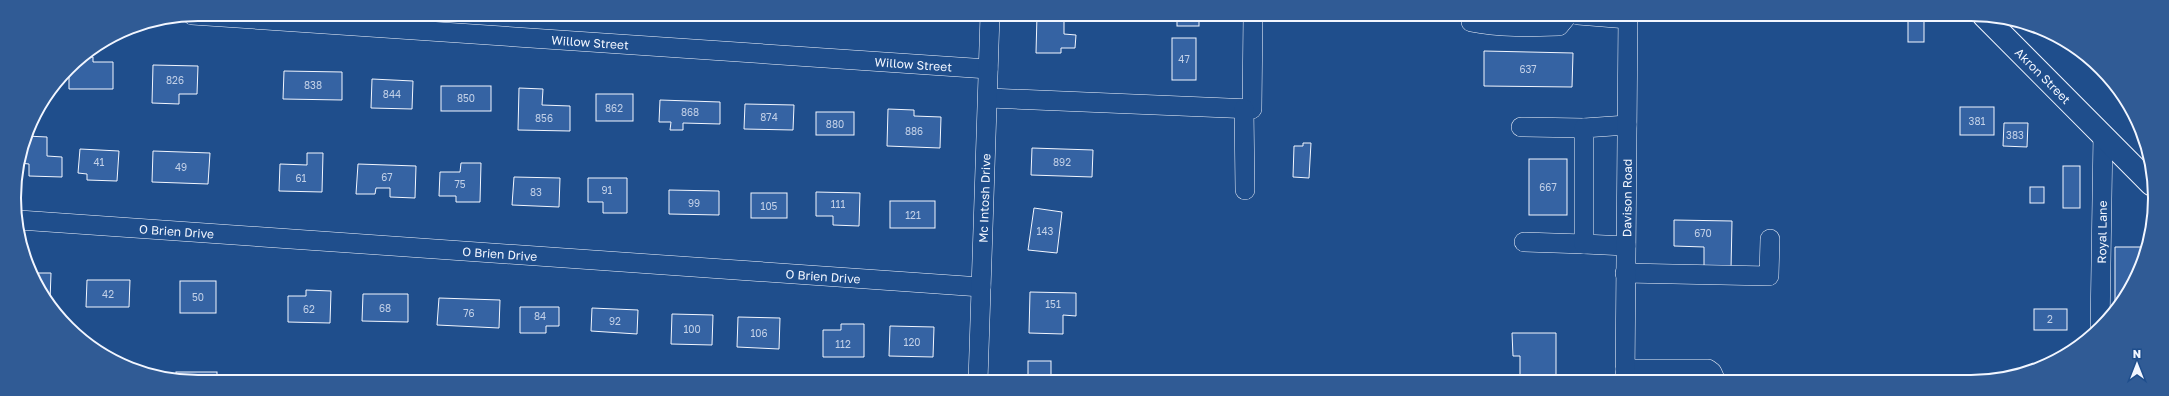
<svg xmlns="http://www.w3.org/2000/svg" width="2169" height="396" viewBox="0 0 2169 396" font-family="'Golos Text',sans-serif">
<rect width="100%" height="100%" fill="#1f4e8c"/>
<g fill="#3563a3" stroke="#f2f6ff">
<path d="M1037,15H1064V34L1076,35L1075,48H1061V53H1036Z"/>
<rect x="1177" y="15" width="22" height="11"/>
<path d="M1296,15H1324V21L1296,20Z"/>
<rect x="1908" y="15" width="16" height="27"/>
<rect x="1172" y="38" width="24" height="42"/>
<path d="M1484,51L1573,53L1572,87L1484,86Z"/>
<path d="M84,57H93V62H113V89H69V67Z"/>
<path d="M153,65L198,66L197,94H179V104L152,103Z"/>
<path d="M284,71L342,72V100L283,99Z"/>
<path d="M372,79L413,81L412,109L371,108Z"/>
<rect x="441" y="86" width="50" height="25"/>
<path d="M519,88L543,89L542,105L570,106V131L518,130Z"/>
<rect x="596" y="94" width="37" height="27"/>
<path d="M660,100L720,102V124L683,123V130H670L671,122H659Z"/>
<path d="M745,104L794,105L793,130L744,129Z"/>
<rect x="1960" y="107" width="34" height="28"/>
<path d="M888,109L914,110V116L941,117L940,148L887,146Z"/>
<rect x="816" y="112" width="38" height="23"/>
<path d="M2004,123H2028L2027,147L2003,146Z"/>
<path d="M26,136L47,137V156L62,157V177L29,176V164L20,163Z"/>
<path d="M1303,143H1311L1309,178L1293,177L1294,146H1303Z"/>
<path d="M1032,148L1093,150L1092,177L1031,175Z"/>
<path d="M80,149L119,151L117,181L87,180V174L78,173Z"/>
<path d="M153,151L210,153L208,184L152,182Z"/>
<path d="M307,153H323L322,192L279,191L280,164L307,165Z"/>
<rect x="1529" y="159" width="38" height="56"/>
<path d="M461,163H481L480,202H456V196H439L440,172H460Z"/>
<path d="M358,164L416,166L415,198L390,197V188H376L375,194H356Z"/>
<rect x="2063" y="166" width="17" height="42"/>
<path d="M514,177L560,178L559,207L512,205Z"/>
<path d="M588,178H627V213H603V202H588Z"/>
<rect x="2030" y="187" width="14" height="16"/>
<path d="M669,190L719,191V215L669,214Z"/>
<path d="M816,192L860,193L859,226L833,225V216H816Z"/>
<rect x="751" y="193" width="36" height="25"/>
<rect x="890" y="201" width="45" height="27"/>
<path d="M1034,208L1062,212L1057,253L1028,250Z"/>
<path d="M1674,220L1732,221L1731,269L1704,268V247L1674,246Z"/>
<path d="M2115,247H2146L2136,280L2115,308Z"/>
<path d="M33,273H51L50,301H49Z"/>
<path d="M87,280H130L129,307H86Z"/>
<rect x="180" y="281" width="36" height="32"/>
<path d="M306,290L331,291L330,323L288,322V296H306Z"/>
<path d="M1030,292L1076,293V316L1063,315V334L1029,333Z"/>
<path d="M363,294H408V322L362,321Z"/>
<path d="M439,298L500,300L499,328L437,325Z"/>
<path d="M520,307H559V326H546V333H520Z"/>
<path d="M592,308L638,310L637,334L591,331Z"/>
<rect x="2034" y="309" width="33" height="21"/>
<path d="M672,314L713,315L712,345L671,344Z"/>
<path d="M738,317L780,318L779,349L737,347Z"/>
<path d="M841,324H864V357H823V330H841Z"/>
<path d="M890,326L934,327L933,357L889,356Z"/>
<path d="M1512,333H1556V381H1520V356H1513Z"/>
<rect x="1028" y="361" width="23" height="20"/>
<path d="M2031,364H2049L2031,369Z"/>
<path d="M144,371H160V376Z"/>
<rect x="176" y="372" width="41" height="8"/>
<rect x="1673" y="378" width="26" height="3"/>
<rect x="300" y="379" width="27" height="2"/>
</g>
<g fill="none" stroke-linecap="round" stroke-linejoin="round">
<g stroke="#f2f6ff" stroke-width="20">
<g id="minor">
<path id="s1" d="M192,15L988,69"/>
<path d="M1472,15L1471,22C1500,28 1530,27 1559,26L1568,15"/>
<path d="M1578,15L1628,19"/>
<path d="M989,98L1252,109L1253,15"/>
<path d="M1244,109L1245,190"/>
<path d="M1521,127L1584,128"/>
<path id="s2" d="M19,220L981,287"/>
<path d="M1524,242L1584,244"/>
<path d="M1626,246L1584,244V128L1627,125"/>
<path d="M1625,273L1769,276L1770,239"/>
<path id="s3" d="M2100,329L2103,134"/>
<path d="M1625,369H1708L1712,372L1716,381"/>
<path id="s4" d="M978,381L990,15"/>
<path id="s5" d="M1625,381L1628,15"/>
</g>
</g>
<g stroke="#f2f6ff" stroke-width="24">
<g id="major">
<path id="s6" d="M1984,16L2151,184"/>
</g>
</g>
<use href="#minor" stroke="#1f4e8c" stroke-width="19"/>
<use href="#major" stroke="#1f4e8c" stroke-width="22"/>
</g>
<g text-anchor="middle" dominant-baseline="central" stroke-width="3" stroke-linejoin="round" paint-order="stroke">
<g font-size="10" fill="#c3d1e8">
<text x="1184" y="59">47</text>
<text x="1528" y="69">637</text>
<text x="175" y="80">826</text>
<text x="313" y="85">838</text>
<text x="392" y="94">844</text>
<text x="466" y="98">850</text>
<text x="614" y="108">862</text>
<text x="690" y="112">868</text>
<text x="769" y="117">874</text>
<text x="544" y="118">856</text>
<text x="1977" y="121">381</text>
<text x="835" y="124">880</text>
<text x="914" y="131">886</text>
<text x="2015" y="135">383</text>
<text x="99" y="162">41</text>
<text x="1062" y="162">892</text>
<text x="181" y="167">49</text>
<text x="387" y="177">67</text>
<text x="301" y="178">61</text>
<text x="460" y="184">75</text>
<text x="1548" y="187">667</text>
<text x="607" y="190">91</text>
<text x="536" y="192">83</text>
<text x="694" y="203">99</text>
<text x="838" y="204">111</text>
<text x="769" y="206">105</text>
<text x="913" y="215">121</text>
<text x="1045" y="231">143</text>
<text x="1703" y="233">670</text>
<text x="108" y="294">42</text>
<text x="198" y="297">50</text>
<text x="1053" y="304">151</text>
<text x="385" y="308">68</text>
<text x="309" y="309">62</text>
<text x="469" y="313">76</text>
<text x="540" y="316">84</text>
<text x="2050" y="319">2</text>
<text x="615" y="321">92</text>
<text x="692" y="329">100</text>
<text x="759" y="333">106</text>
<text x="912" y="342">120</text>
<text x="843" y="344">112</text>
</g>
<g font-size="12" fill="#f2f6ff" stroke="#1f4e8c">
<text stroke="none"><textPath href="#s1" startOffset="399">Willow Street</textPath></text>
<text stroke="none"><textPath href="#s1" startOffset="723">Willow Street</textPath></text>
<text stroke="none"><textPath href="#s6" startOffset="84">Akron Street</textPath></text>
<text stroke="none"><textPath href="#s4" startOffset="183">Mc Intosh Drive</textPath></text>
<text stroke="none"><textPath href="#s5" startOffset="183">Davison Road</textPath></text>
<text stroke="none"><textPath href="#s2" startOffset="158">O Brien Drive</textPath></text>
<text stroke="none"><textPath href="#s3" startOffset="97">Royal Lane</textPath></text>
<text stroke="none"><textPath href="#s2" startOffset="482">O Brien Drive</textPath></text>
<text stroke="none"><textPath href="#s2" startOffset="806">O Brien Drive</textPath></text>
</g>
</g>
<path d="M0 0H2169V396H0ZM198 21H1971A177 177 0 0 1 2148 198V198A177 177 0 0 1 1971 375H198A177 177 0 0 1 21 198V198A177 177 0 0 1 198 21Z" fill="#305b95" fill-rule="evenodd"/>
<path fill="none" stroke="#f2f6ff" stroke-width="2" d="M198 21H1971A177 177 0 0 1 2148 198V198A177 177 0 0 1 1971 375H198A177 177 0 0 1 21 198V198A177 177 0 0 1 198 21Z"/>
<g transform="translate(2137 364)" stroke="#1f4e8c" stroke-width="3" paint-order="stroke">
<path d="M0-3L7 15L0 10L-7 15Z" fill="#f2f6ff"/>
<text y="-6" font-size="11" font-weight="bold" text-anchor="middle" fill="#f2f6ff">N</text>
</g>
</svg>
